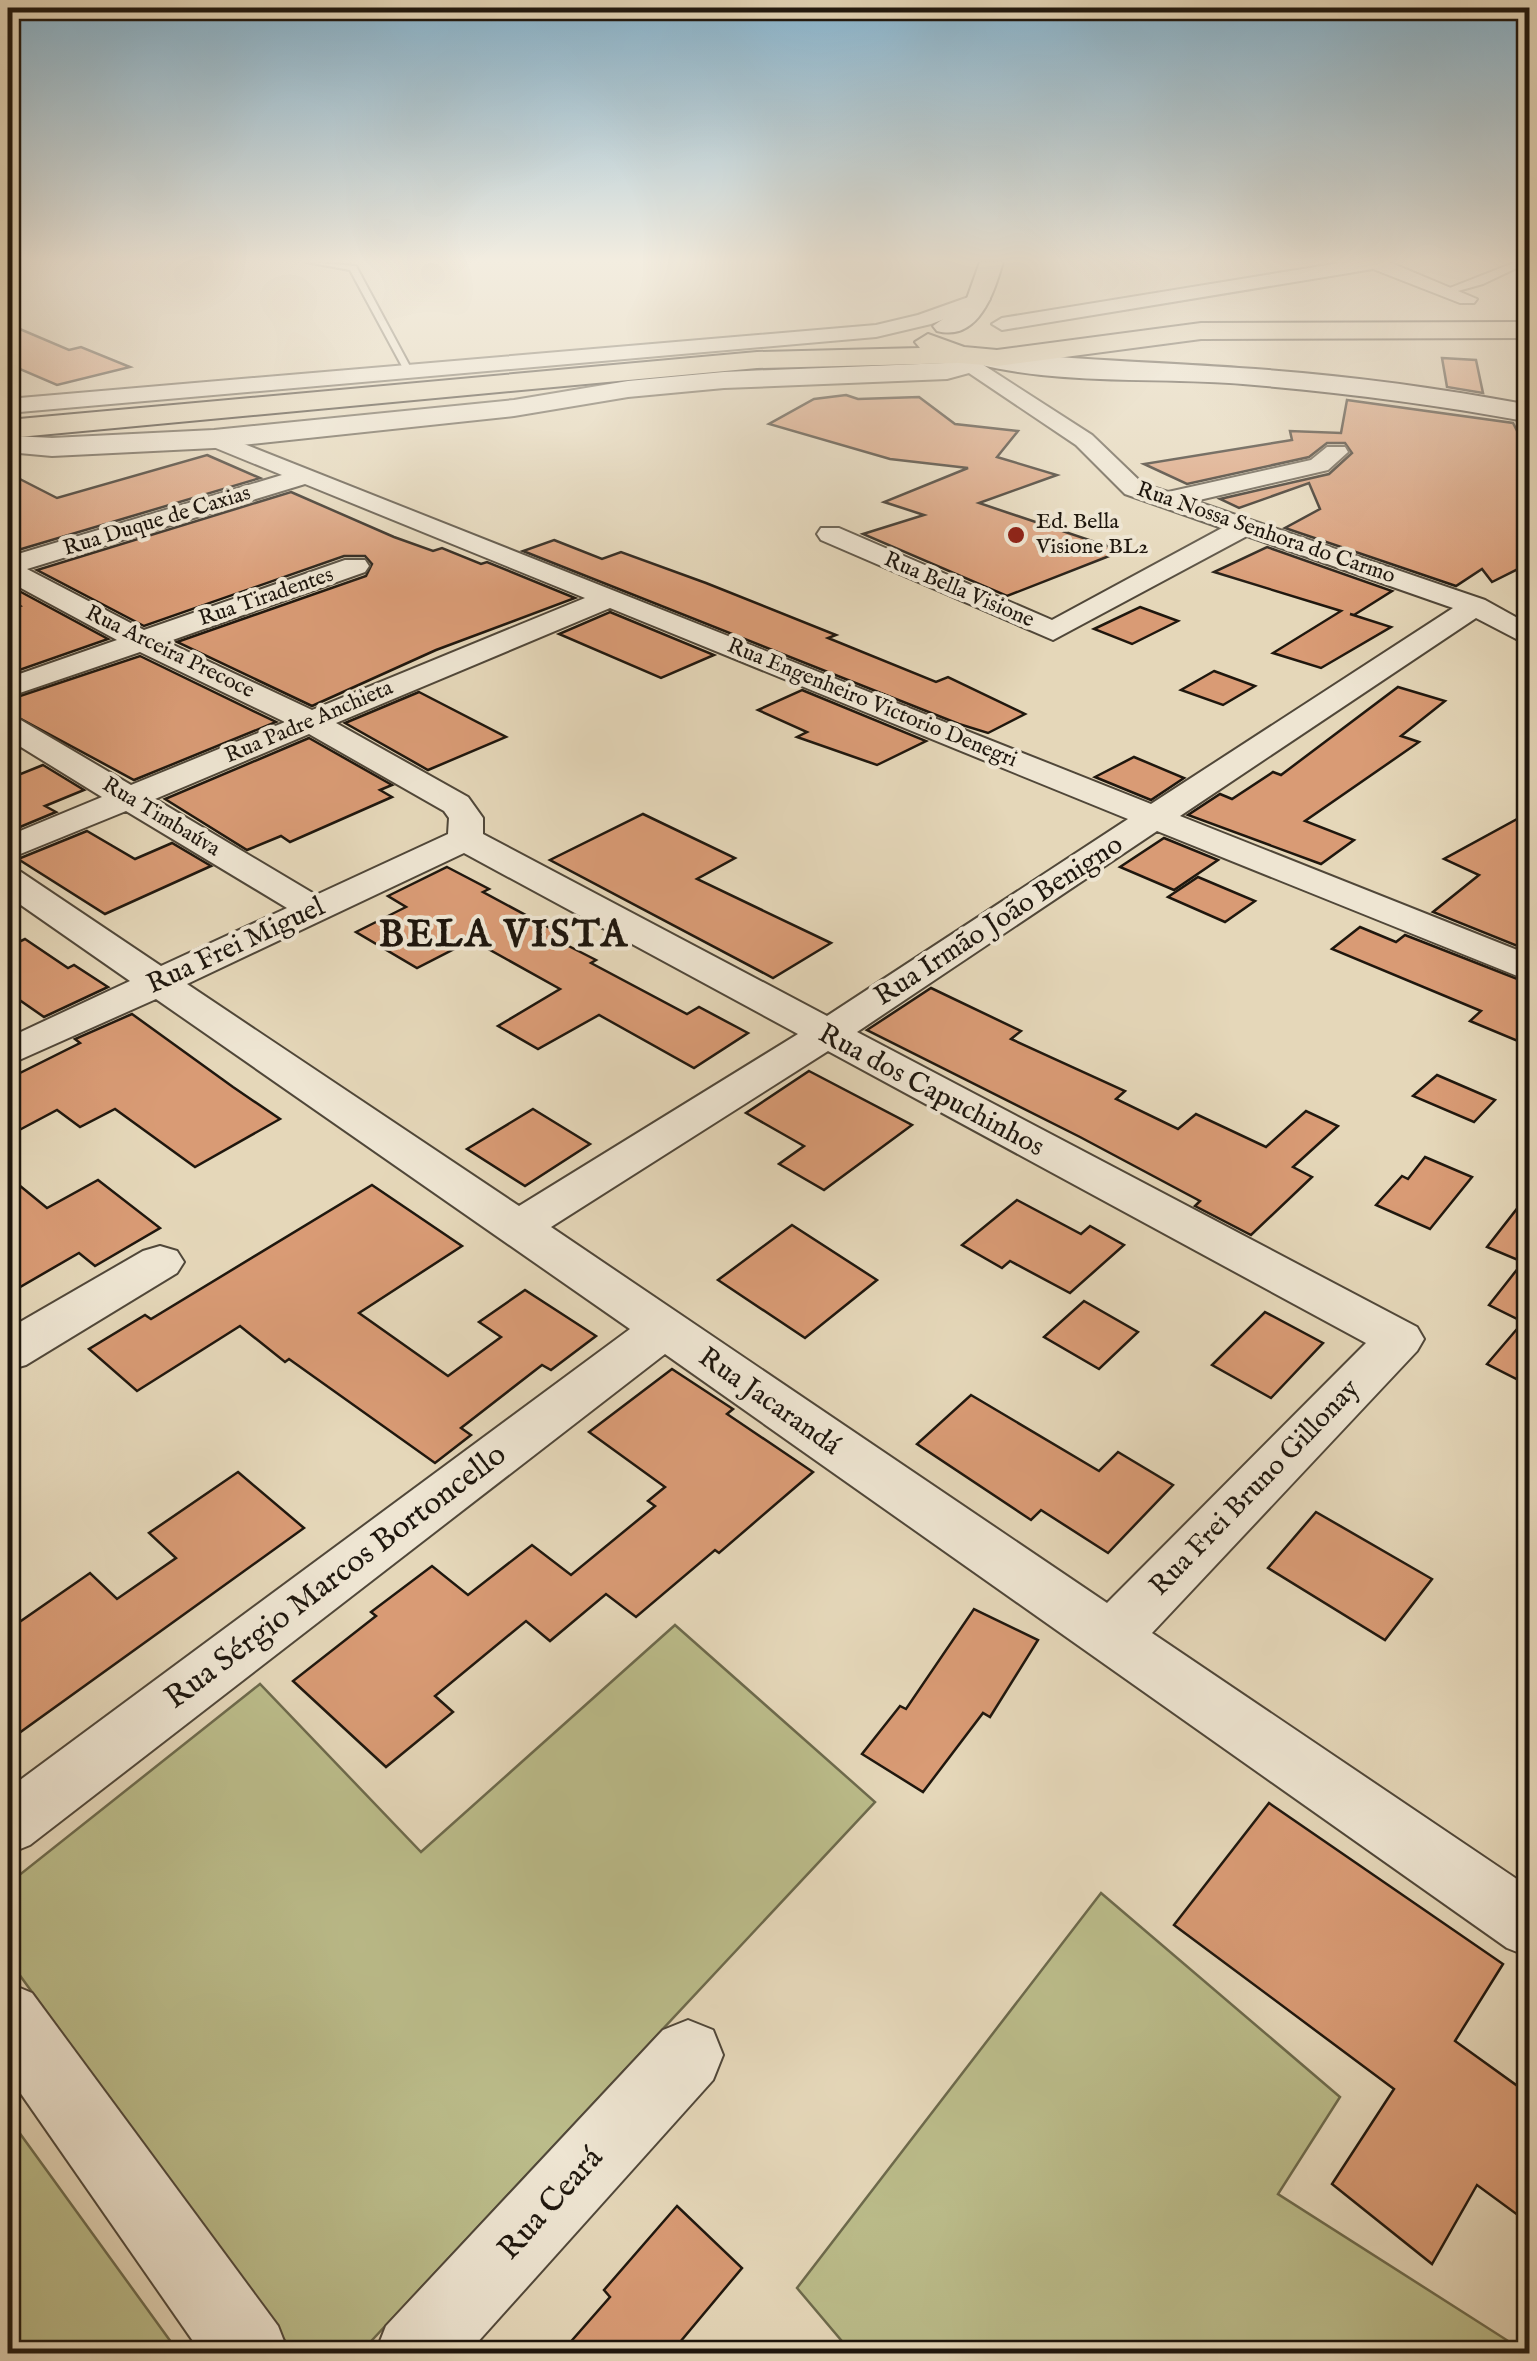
<svg xmlns="http://www.w3.org/2000/svg" width="1537" height="2361" viewBox="0 0 1537 2361" font-family="'IM FELL English',serif">
<rect width="100%" height="100%" fill="#e5d7b9"/>
<filter id="stains"><feTurbulence type="fractalNoise" baseFrequency=".002" numOctaves="4"/><feColorMatrix values="0 0 0 0 .2 0 0 0 0 .09 0 0 0 0 .02 0 0 0 .5 -.17"/></filter>
<radialGradient id="worn" r=".72"><stop offset=".6" stop-color="#630" stop-opacity="0"/><stop offset="1" stop-color="#630" stop-opacity=".3"/></radialGradient>
<g fill="#bbbc8a" stroke="#6d6a4c" stroke-width="2.5">
<path d="M675,1625L875,1802L360,2353H294L8,1959V1884L260,1684L421,1852Z"/>
<path d="M1101,1893L1340,2097L1278,2194L1527,2353H852L797,2288Z"/>
<path d="M8,2117L179,2353H8Z"/>
</g>
<g fill="#d99b75" stroke="#1f170e" stroke-width="2.5">
<path d="M8,324L69,350L81,347L130,367L57,385L8,364Z"/>
<path d="M1442,358L1476,360L1483,393L1447,387Z"/>
<path d="M846,395L858,399L919,397L955,424L1018,431L997,457L1057,475L979,503L1122,551L1007,596L863,534L924,515L884,502L968,468L890,459L769,424L814,399Z"/>
<path d="M1347,400L1513,423L1530,456V478L1524,491L1530,498V563L1492,582L1482,569L1456,586L1285,528L1320,509L1309,483L1239,508L1220,499L1329,474L1352,453L1345,443H1327L1309,457L1187,484L1144,464L1292,440L1290,431L1341,433Z"/>
<path d="M207,455L260,478L8,553V473L57,498Z"/>
<path d="M291,492L394,537L433,551L442,548L481,564L487,562L575,598L436,650L312,706L177,642L366,576L372,564L365,556H344L144,626L37,570Z"/>
<path d="M554,540L602,559L621,552L706,583L836,635L828,638L936,682L948,677L1025,714L988,733L959,724L523,551Z"/>
<path d="M1267,547L1392,591L1354,615L1350,614L1391,627L1321,668L1273,653L1341,611L1214,572Z"/>
<path d="M8,585L108,639L8,674V610L20,606L8,599Z"/>
<path d="M1140,607L1178,621L1132,644L1094,629Z"/>
<path d="M610,612L714,655L661,678L559,634Z"/>
<path d="M140,656L276,722L134,780L8,712V700Z"/>
<path d="M1214,671L1255,686L1223,705L1181,690Z"/>
<path d="M1398,687L1445,701L1401,736L1419,742L1305,821L1354,840L1321,864L1188,815L1220,794L1232,799L1273,772L1281,775Z"/>
<path d="M802,690L926,741L877,765L797,737L807,732L758,710Z"/>
<path d="M419,692L506,737L428,770L345,723Z"/>
<path d="M309,738L392,785L380,790L392,797L290,842L281,836L247,850L165,799Z"/>
<path d="M1134,757L1184,778L1151,800L1095,777Z"/>
<path d="M43,765L84,790L45,806L56,812L8,832V779Z"/>
<path d="M1530,812V951L1433,912L1479,875L1444,859Z"/>
<path d="M643,814L735,858L697,879L831,943L773,978L550,860Z"/>
<path d="M87,831L135,859L172,843L211,866L105,914L18,859Z"/>
<path d="M1164,838L1218,860L1174,890L1120,867Z"/>
<path d="M447,867L489,889L483,892L559,933L551,937L596,960L591,963L687,1014L699,1007L748,1033L694,1068L599,1015L538,1049L498,1026L560,989L472,940L417,968L356,932L406,907L388,896Z"/>
<path d="M1198,877L1255,901L1225,922L1168,897Z"/>
<path d="M1360,927L1396,942L1405,935L1530,984V1046L1470,1021L1481,1011L1332,949Z"/>
<path d="M25,939L68,968L74,965L108,987L44,1017L8,992V947Z"/>
<path d="M931,988L1021,1031L1011,1039L1125,1091L1116,1099L1178,1129L1196,1114L1266,1147L1306,1111L1338,1126L1293,1167L1312,1177L1251,1235L1195,1206L1200,1201L1080,1137L867,1030Z"/>
<path d="M132,1014L233,1087L280,1119L195,1167L115,1109L80,1127L57,1110L8,1136V1079L80,1043L75,1039Z"/>
<path d="M809,1071L912,1125L824,1190L779,1164L804,1146L746,1113Z"/>
<path d="M1437,1075L1495,1100L1474,1122L1413,1096Z"/>
<path d="M533,1109L590,1144L525,1186L467,1149Z"/>
<path d="M1425,1157L1472,1177L1430,1229L1376,1205L1402,1176L1408,1179Z"/>
<path d="M8,1176L47,1208L98,1180L160,1228L95,1266L79,1253L8,1294Z"/>
<path d="M372,1185L462,1246L359,1313L448,1376L501,1337L479,1322L525,1290L596,1336L551,1370L542,1365L461,1428L471,1435L435,1463L289,1359L285,1362L240,1326L137,1391L89,1349L145,1315L151,1319Z"/>
<path d="M1530,1192V1386L1487,1364L1523,1322L1489,1305L1523,1262L1487,1247Z"/>
<path d="M1017,1200L1081,1234L1090,1226L1124,1245L1070,1293L1010,1261L1002,1268L962,1245Z"/>
<path d="M792,1225L877,1280L805,1338L718,1280Z"/>
<path d="M1084,1301L1138,1332L1099,1369L1044,1337Z"/>
<path d="M1265,1312L1323,1343L1271,1398L1212,1365Z"/>
<path d="M672,1369L733,1409L727,1414L813,1472L719,1553L715,1550L636,1617L606,1594L550,1641L526,1621L435,1696L453,1712L386,1767L293,1681L376,1616L371,1612L432,1566L468,1595L532,1545L571,1575L655,1506L648,1501L665,1487L589,1432Z"/>
<path d="M971,1395L1099,1471L1118,1452L1173,1485L1108,1553L1041,1510L1031,1520L917,1444Z"/>
<path d="M238,1472L304,1528L8,1741V1630L90,1573L117,1599L176,1558L149,1533Z"/>
<path d="M1316,1512L1432,1579L1385,1640L1268,1568Z"/>
<path d="M974,1609L1038,1640L990,1717L983,1713L923,1792L862,1754L900,1706L906,1709Z"/>
<path d="M1269,1803L1503,1964L1455,2041L1530,2095V2224L1477,2185L1432,2264L1332,2184L1394,2089L1174,1925Z"/>
<path d="M677,2206L742,2268L670,2354H560L610,2297L604,2290Z"/>
</g>
<g fill="none" stroke-linecap="round" stroke-linejoin="round">
<g stroke="#504739" stroke-width="4">
<g id="service">
<path d="M306,262L356,266L413,372L404,370L350,270Z"/>
<path d="M1516,262H1529L1483,284L1447,294L1442,291Z"/>
</g>
</g>
<g stroke="#504739" stroke-width="4">
<g id="minor">
<path d="M1346,262H1389L1477,299L1474,303H1460L1373,269L1002,330L992,324L1002,318Z"/>
<path d="M980,293L990,299L987,303L931,324L876,337L8,413V399L876,325L918,315Z"/>
<path d="M971,357L1092,435L1143,484L1168,492L1311,460L1327,447H1345L1348,452L1328,470L1195,501L1485,600L1530,625V646L1476,618L1180,816L1530,955V981L1157,831L857,1032L1417,1327L1424,1339L1417,1351L1152,1633L1530,1888V1957L1507,1948L665,1354L30,1845L8,1854V1789L630,1329L156,999L8,1065V1038L130,981L8,896V869L21,872L161,966L287,908L126,811L8,859V836L102,797L8,739V717L19,719L131,785L285,722L140,652L8,697V678L117,640L8,581V557L282,475L206,444L202,439L214,432L1151,804L1453,608L1247,536L1053,640L821,540L817,534L821,528H839L1052,620L1222,528L1125,494L1076,445L963,369L960,364ZM305,484L585,598L312,710L167,642L365,572L369,566L365,560H345L144,630L27,569ZM610,608L1128,819L827,1016L483,834V818L468,797L336,723ZM309,734L444,811L449,818L448,834L316,895L155,799ZM464,853L798,1034L519,1206L187,984ZM828,1051L1366,1343L1107,1603L551,1227Z"/>
<path d="M160,1246L177,1251L184,1262L177,1273L26,1365L8,1370V1329L143,1251Z"/>
<path d="M8,1983L32,1993L278,2326L289,2354H202L8,2075Z"/>
<path d="M688,2020L713,2030L723,2055L713,2080L467,2354H375L386,2326L663,2030Z"/>
</g>
</g>
<g stroke="#504739" stroke-width="4">
<path id="tertiary" d="M972,349L985,357L980,370L947,379L724,388L628,397L514,416L214,448L52,456L8,452V438L13,436L52,438L214,430L514,400L628,381L724,372L945,363Z"/>
</g>
<g stroke="#1f170e" stroke-width="4">
<g id="secondary">
<path d="M980,262H1003C994,292 979,342 937,331L933,326L965,304Z"/>
<path d="M986,350C1070,360 1155,362 1239,368C1336,374 1434,387 1530,405V422C1435,404 1338,392 1243,384C1155,377 1062,385 977,364L973,358L977,352Z"/>
</g>
</g>
<g stroke="#1f170e" stroke-width="4">
<path id="trunk" d="M1530,322V338L1201,339L997,366L959,363L757,368L8,438V420L757,352L920,348L915,342L928,334L964,347L997,350L1201,323Z"/>
</g>
<use href="#service" fill="#eee5d2" fill-rule="evenodd"/>
<use href="#minor" fill="#eee5d2" fill-rule="evenodd"/>
<use href="#tertiary" fill="#eee5d2" fill-rule="evenodd"/>
<use href="#secondary" fill="#eee5d2" fill-rule="evenodd"/>
<use href="#trunk" fill="#e5d7b9" fill-rule="evenodd"/>
</g>
<linearGradient id="sky" x2="0" y2="1"><stop stop-color="#87b6d2"/><stop offset="0.44" stop-color="#f3ede0"/><stop offset="1" stop-color="#f3ede0" stop-opacity="0"/></linearGradient>
<rect width="1537" height="593" fill="url(#sky)"/>
<circle fill="#8f2418" stroke="#eee5d2" stroke-width="4" cx="1016" cy="535" r="10"/>
<g text-anchor="middle" dominant-baseline="central" stroke-width="8" stroke-linejoin="round" paint-order="stroke">
<g font-size="22" fill="#1f170e" stroke="#eee5d2">
<text transform="translate(157 521) rotate(-17)">Rua Duque de Caxias</text>
<text transform="translate(1266 533) rotate(19)">Rua Nossa Senhora do Carmo</text>
<text transform="translate(959 590) rotate(23)">Rua Bella Visione</text>
<text transform="translate(266 597) rotate(-19)">Rua Tiradentes</text>
<text transform="translate(170 652) rotate(26)">Rua Arceira Precoce</text>
<text transform="translate(872 703) rotate(22)">Rua Engenheiro Victorio Denegri</text>
<text transform="translate(309 722) rotate(-23)">Rua Padre Anchieta</text>
<text transform="translate(161 817) rotate(31)">Rua Timbaúva</text>
</g>
<g font-size="22" fill="#1f170e" stroke="#eee5d2" text-anchor="start">
<text x="1036" y="522">Ed. Bella<tspan x="1036" dy="25">Visione BL2</tspan></text>
</g>
<g font-size="28" fill="#1f170e" stroke="#eee5d2">
<text transform="translate(999 921) rotate(-33)">Rua Irmão João Benigno</text>
<text transform="translate(236 946) rotate(-25)">Rua Frei Miguel</text>
<text transform="translate(931 1091) rotate(28)">Rua dos Capuchinhos</text>
<text transform="translate(769 1402) rotate(35)">Rua Jacarandá</text>
<text transform="translate(1255 1488) rotate(-46)">Rua Frei Bruno Gillonay</text>
</g>
<g font-size="32" fill="#1f170e" stroke="#eee5d2">
<text transform="translate(336 1577) rotate(-37)">Rua Sérgio Marcos Bortoncello</text>
<text transform="translate(551 2204) rotate(-48)">Rua Ceará</text>
</g>
<g font-size="38" font-weight="bold" letter-spacing="2.5" fill="#1f170e" stroke="#eee5d2">
<text x="504" y="936">BELA VISTA</text>
</g>
</g>
<rect width="1537" height="2361" fill="none" stroke="#e5d7b9" stroke-width="40"/>
<rect x="10" y="10" width="1517" height="2341" fill="none" stroke="#1f170e" stroke-width="5"/>
<rect x="20" y="20" width="1497" height="2321" fill="none" stroke="#1f170e" stroke-width="2.5"/>
<rect width="100%" height="100%" filter="url(#stains)"/>
<rect width="100%" height="100%" fill="url(#worn)"/>
</svg>
